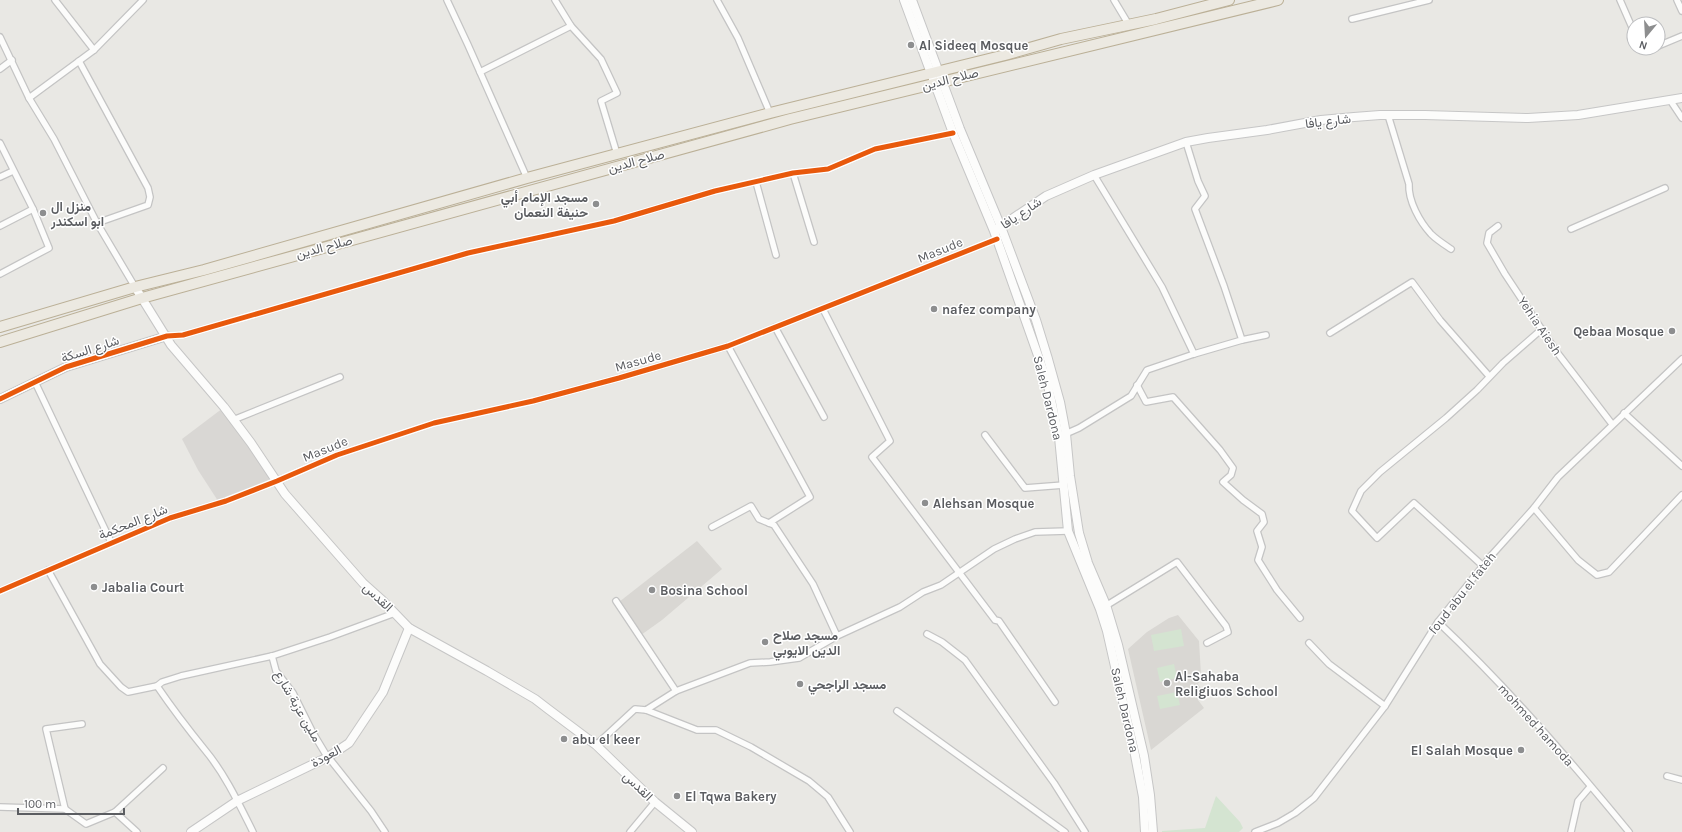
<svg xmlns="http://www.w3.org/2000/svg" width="1682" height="832" viewBox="0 0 1682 832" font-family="Karla,Vazirmatn,sans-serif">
<rect width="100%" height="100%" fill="#e9e8e4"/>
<path fill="#d9d7d4" d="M223,408L273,478L220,504L198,470L182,439Z"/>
<g fill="#d9d7d3">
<path d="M697,541L722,569L662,620L641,635L619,602Z"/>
<path d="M1178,615L1199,641L1201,675L1197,680L1199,682L1198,684L1205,693L1198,700L1204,708L1151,750L1128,649L1147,632L1169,618Z"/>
</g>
<g fill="#d4e4d1">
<path d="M1181,629L1184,646L1154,651L1151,635Z"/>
<path d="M1174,664L1177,678L1160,682L1157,668Z"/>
<path d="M1177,692L1180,705L1160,709L1157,696Z"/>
<path d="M1216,796L1240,822L1243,828L1239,832H1162V831L1205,828Z"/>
</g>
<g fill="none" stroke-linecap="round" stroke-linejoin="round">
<g stroke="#c4c4c4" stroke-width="8">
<g id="street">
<path d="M55,0L94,50"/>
<path d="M447,0L468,45L527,178"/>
<path d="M555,0L571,26L601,59L617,93L601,101L617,154"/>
<path d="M717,0L738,38L770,113"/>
<path d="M1114,0L1129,25"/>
<path d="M1620,0L1634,32"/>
<path d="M1677,0L1682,11"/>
<path d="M1352,19L1429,0"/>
<path d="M0,37L29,98L54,139L97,223L135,287"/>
<path d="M1658,46L1682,36"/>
<path d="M1642,48L1650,50L1654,48"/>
<path d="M79,61L148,188L150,197L148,205L97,223"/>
<path d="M0,69L12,60"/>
<path d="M480,72L571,26"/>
<path d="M29,98L94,50L143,0"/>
<path d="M1670,100L1682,118"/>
<path d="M1388,115L1409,184C1408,201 1420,222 1431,234C1437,240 1445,245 1451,249"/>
<path d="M0,143L33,209L49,248L0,274"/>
<path d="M793,173L814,242"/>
<path d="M1094,175L1162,287L1194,354"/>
<path d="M0,177L13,171"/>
<path d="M756,182L776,255"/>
<path d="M0,226L33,209"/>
<path d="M1498,226L1489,233L1487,243L1505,274L1556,351L1612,424"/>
<path d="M1571,229L1665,188"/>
<path d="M823,309L890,441L872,457L995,620L999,621L1055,702"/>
<path d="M775,327L824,417"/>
<path d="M1330,333L1412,282L1440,320L1489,376"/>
<path d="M167,336L183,335L468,253L614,221L715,191L793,173L828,169L875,149L953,133"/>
<path d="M1242,340L1266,335"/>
<path d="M728,346L810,497L769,523"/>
<path d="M35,382L111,542"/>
<path d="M1137,385L1146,402L1173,397L1220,450L1233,468L1231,475L1223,482L1243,500L1262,514L1264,522L1257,531L1262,547L1258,560L1277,590L1300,618"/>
<path d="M1624,413L1682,466"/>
<path d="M233,420L340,377"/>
<path d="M985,435L1025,488L1064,485"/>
<path d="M1063,435L1079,428L1131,396L1147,370L1194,354L1242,340L1224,286L1195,209L1205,196L1198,181L1186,142"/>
<path d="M1534,508L1578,560L1597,575L1609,572L1682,495"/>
<path d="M712,527L751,506L759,519L774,525L813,584L837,636"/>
<path d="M1483,566L1414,503L1377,538L1352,511L1361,491L1380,472L1446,418L1477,390L1503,363L1542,329"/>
<path d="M48,570L100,664L121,687L128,692L157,686"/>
<path d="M0,591L170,518L226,501L277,481L337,455L434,423L533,401L619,378L728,346L997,239"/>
<path d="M616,601L676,691"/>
<path d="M1104,607L1177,562L1226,626L1228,632L1207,643"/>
<path d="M1438,622C1507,687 1569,759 1629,832"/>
<path d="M927,634L942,642L965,660L1054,783L1085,832"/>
<path d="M1309,643L1329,664L1385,706"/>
<path d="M272,656L276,671L293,693L313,733L325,753L371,811L385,832"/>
<path d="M646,710L697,730H716L751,747L809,781L828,797L850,832"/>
<path d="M897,711L1065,832"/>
<path d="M596,745L635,709L646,710L676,691L750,663L770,662L799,658L837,636L900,607L923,592L941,585L994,549L1015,539L1035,532L1068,531"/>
<path d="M1667,776L1682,780"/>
<path d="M0,807L65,809L86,824L115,812L163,768"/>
<path d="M65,809L46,729L82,724"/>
<path d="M115,812L137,832"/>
<path d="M253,832C239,804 225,774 205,750C188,729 172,708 157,686L162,682L181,676L272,656L330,637L395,613"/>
<path d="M630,832L655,802"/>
<path d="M1255,832L1278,823L1295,813L1314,798L1385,706L1438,622L1490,557L1534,508L1558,477L1682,359"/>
<path d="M1571,832L1578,801L1590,787"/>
</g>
</g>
<g stroke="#c6c6c6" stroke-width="10">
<g id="secondary">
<path d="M904,0L953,133L994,231L1047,381L1059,437L1068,531L1100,609L1107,631L1135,755L1143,797L1145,832"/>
<path d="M912,0L960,129L1001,227L1036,320L1048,359L1060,402L1066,434L1070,476L1079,533L1088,563L1106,605L1118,645L1144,756L1150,795L1153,832"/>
<path d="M997,229L1046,196L1094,175L1186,142L1208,138L1267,130L1321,120L1354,117L1380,115H1425L1528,118L1578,115L1682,98"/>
<path d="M135,287L171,345L224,407L251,443L285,494L363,583L382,600L409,628L487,671L535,699L548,709L596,745L655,802L692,832"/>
<path d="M0,399L66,367L167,336"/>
<path d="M191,832L237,801L328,757L349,743L383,692L409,628"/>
</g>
</g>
<g stroke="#bbb097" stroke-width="12">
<g id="highway">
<path d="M0,327L135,287L204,270L527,178L770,113L1005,55L1061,39L1156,19L1229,0"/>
<path d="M0,342L142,298L790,119L1278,0"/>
</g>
</g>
<use href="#street" stroke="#fcfcfb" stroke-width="5.5"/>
<use href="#secondary" stroke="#fcfcfb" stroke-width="8"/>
<use href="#highway" stroke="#ece9e1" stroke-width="10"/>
<g stroke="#fff" stroke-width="8">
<g id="cycleway">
<path d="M0,399L66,367L167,336L183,335L468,253L614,221L715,191L793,173L828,169L875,149L953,133"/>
<path d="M0,591L170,518L226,501L277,481L337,455L434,423L533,401L619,378L728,346L997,239"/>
</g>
</g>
<use href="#cycleway" stroke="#e8590c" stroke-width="5"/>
</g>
<g fill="#8d8e8f" stroke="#fff" stroke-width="1.5">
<circle cx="911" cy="45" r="4"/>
<circle cx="596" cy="204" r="4"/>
<circle cx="43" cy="213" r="4"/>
<circle cx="934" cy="309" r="4"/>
<circle cx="1672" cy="331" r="4"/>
<circle cx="925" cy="503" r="4"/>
<circle cx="94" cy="587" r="4"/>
<circle cx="652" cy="590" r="4"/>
<circle cx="765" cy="642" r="4"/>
<circle cx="1167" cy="683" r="4"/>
<circle cx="800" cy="684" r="4"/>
<circle cx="564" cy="739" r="4"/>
<circle cx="1521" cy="750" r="4"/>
<circle cx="677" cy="796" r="4"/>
</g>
<g text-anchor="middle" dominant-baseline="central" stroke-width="3" stroke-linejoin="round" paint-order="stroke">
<g font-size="13" font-weight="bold" fill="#5b5d61" stroke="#fff" text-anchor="start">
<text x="919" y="45">Al Sideeq Mosque</text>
<text x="588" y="197" text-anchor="end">مسجد الإمام أبي<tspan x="588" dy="15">حنيفة النعمان</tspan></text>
<text x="51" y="206">منزل ال<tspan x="51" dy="15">ابو اسكندر</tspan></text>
<text x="942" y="309">nafez company</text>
<text x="1664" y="331" text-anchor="end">Qebaa Mosque</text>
<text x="933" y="503">Alehsan Mosque</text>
<text x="102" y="587">Jabalia Court</text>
<text x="660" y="590">Bosina School</text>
<text x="773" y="635">مسجد صلاح<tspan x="773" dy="15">الدين الايوبي</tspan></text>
<text x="1175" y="676">Al-Sahaba<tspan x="1175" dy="15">Religiuos School</tspan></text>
<text x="808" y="684">مسجد الراجحي</text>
<text x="572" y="739">abu el keer</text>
<text x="1513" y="750" text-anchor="end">El Salah Mosque</text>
<text x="685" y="796">El Tqwa Bakery</text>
</g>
<g font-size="13" fill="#5b5d61" stroke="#fff">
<text transform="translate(950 79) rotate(-14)">صلاح الدين</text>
<text transform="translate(1328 121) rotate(-7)">شارع يافا</text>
<text transform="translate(636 161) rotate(-15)">صلاح الدين</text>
<text transform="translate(1021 213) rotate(-34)">شارع يافا</text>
<text transform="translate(324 247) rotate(-15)">صلاح الدين</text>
<text transform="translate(940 250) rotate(-22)">Masude</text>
<text transform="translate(1540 326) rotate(56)">Yehia Aiesh</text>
<text transform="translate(90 349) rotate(-18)">شارع السكة</text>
<text transform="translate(638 361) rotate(-16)">Masude</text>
<text transform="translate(1048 398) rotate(76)">Saleh Dardona</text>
<text transform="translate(325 449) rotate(-22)">Masude</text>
<text transform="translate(133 522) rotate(-22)">شارع المحكمة</text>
<text transform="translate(1462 593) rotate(-52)">foud abu el fateh</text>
<text transform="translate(378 597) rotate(43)">القدس</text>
<text transform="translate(298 706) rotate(60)">ملين عزبة شارع</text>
<text transform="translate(1125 710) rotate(77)">Saleh Dardona</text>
<text transform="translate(1536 725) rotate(48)">mohmed hamoda</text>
<text transform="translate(326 756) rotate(-29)">العودة</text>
<text transform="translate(638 786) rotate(44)">القدس</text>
</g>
</g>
<g transform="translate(1646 36) rotate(198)"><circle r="19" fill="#ffffff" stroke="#bdbec0"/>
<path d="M0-3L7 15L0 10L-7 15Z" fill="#8d8e8f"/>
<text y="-6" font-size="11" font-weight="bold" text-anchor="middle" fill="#5b5d61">N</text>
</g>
<path d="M18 808v6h106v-6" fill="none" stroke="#5b5d61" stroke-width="2"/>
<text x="24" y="808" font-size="12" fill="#5b5d61" stroke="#ffffff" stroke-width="3" paint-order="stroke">100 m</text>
</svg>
